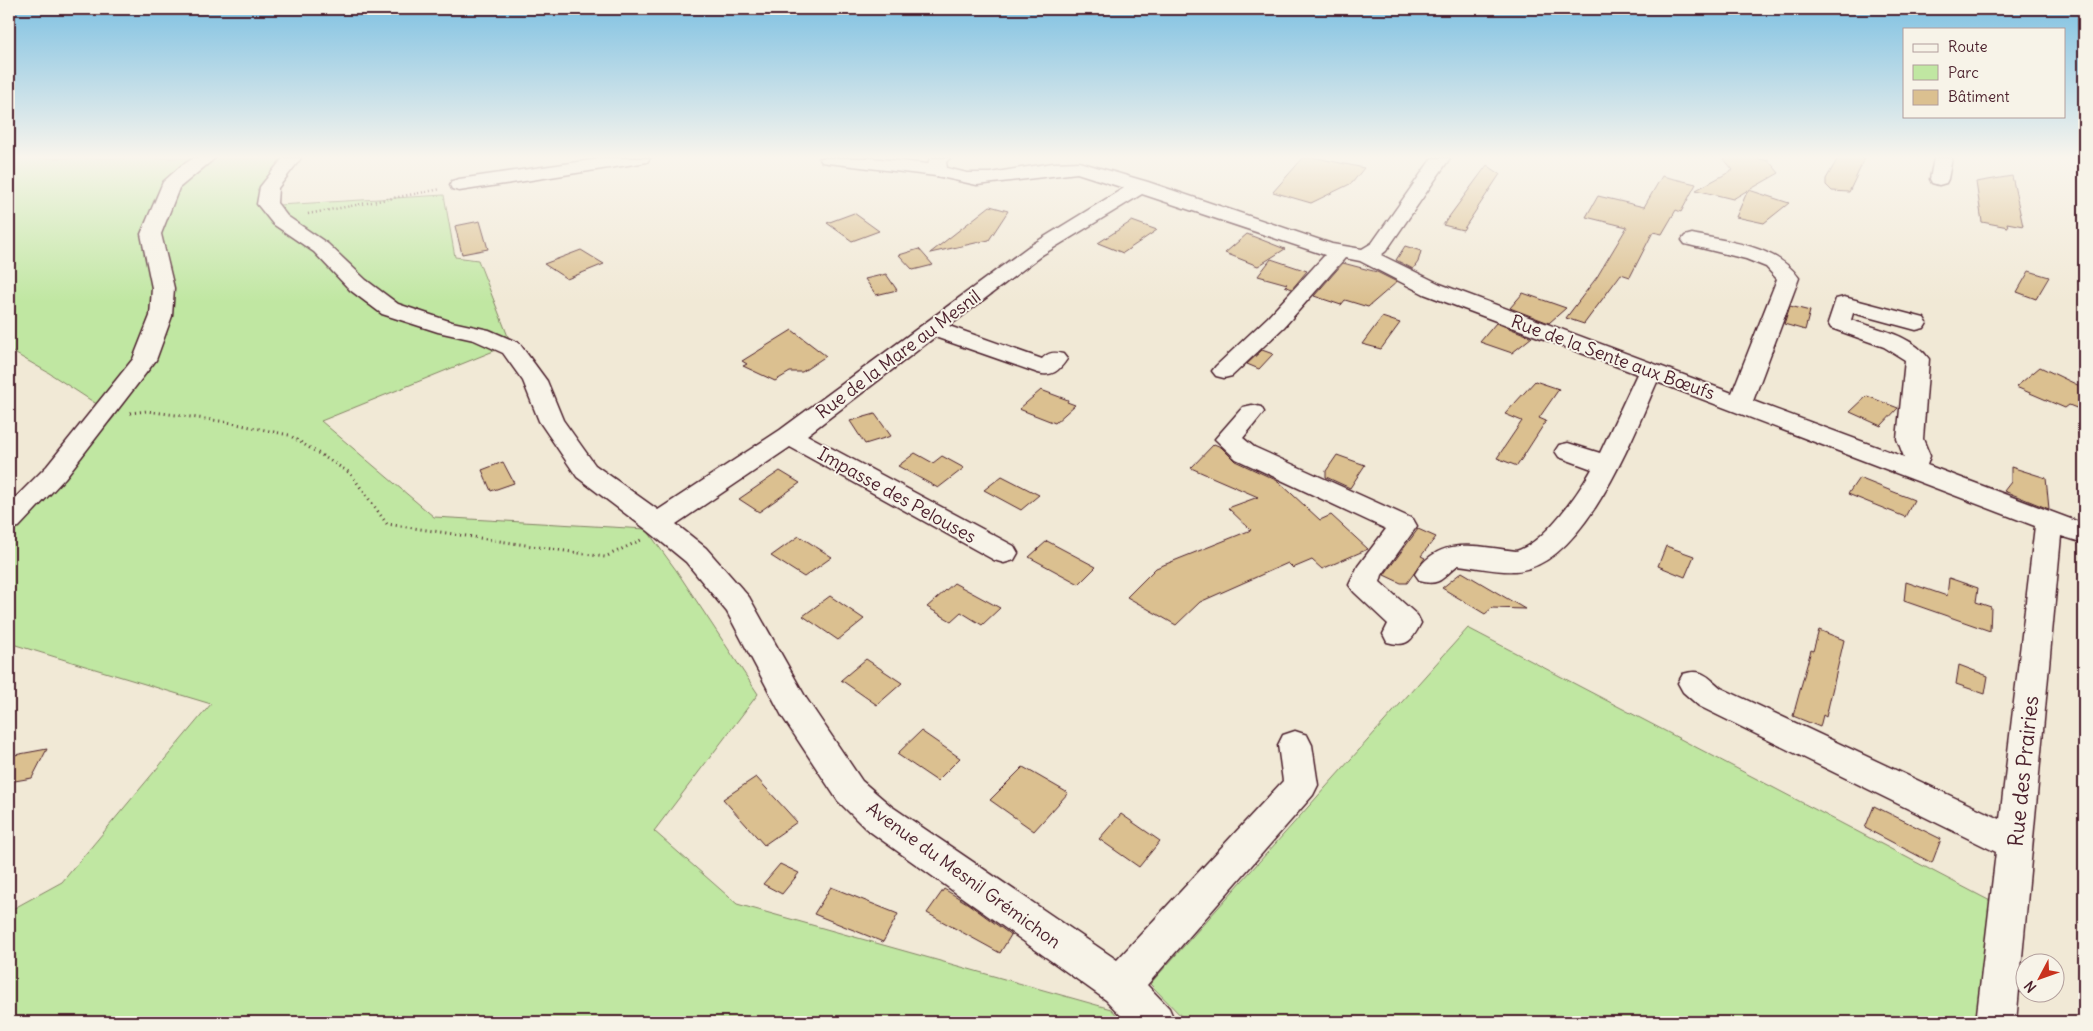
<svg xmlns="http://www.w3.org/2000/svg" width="2093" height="1031" viewBox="0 0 2093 1031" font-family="Delius,sans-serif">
<rect width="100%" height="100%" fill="#f1e9d6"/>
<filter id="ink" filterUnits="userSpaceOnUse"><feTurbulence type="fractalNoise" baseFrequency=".02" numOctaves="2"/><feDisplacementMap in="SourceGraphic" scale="10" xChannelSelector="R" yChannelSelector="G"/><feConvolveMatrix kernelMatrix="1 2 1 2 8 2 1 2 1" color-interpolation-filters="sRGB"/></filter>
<g filter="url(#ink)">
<g fill="#c0e7a2" stroke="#858366">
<path d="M9,158H282L257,190L279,205L444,195L455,257L478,260L511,344L321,421L434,517L646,529L676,570L758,694L654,831L737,904L1111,1009L1123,1022H9V911L62,882L211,704L9,643V536L115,416L49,373L9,350Z"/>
<path d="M1468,628L1996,904L1981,1022H1187L1150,984Z"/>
</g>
<g fill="#dbc090" stroke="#4a1f2b">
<path d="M1303,158H1317L1364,168L1352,183L1311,203L1273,192Z"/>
<path d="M1723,158H1755L1769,161L1779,173L1749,190L1789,203L1764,223L1736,217L1748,190L1733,199L1696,190L1733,170Z"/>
<path d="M1838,158H1865L1849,192L1832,191L1826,185V179Z"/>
<path d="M1487,165L1500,174L1463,230L1443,225Z"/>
<path d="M1662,176L1696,184L1681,212L1676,210L1662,234L1653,232L1630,277L1621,274L1584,324L1566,318L1597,277L1627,227L1586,217L1598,196L1644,207Z"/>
<path d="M2012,176L2023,226L2007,223L2008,227L1982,222L1976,182Z"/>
<path d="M990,206L1008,211L989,240L930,253Z"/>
<path d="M854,213L879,231L852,241L827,223Z"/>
<path d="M480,221L488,249L462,254L455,226Z"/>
<path d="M1132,221L1157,230L1123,253L1098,243Z"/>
<path d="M1247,234L1285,249L1258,266L1225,253Z"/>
<path d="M1405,246L1421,251L1418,262L1413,269L1396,260Z"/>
<path d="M919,249L933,265L913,270L899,255Z"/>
<path d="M581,250L604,264L567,279L544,264Z"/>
<path d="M1271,259L1307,271L1292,289L1285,286L1287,284L1258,276Z"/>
<path d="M1343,263L1377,272L1397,282L1368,307L1345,300L1341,305L1314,296Z"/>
<path d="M2029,271L2049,277L2036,299L2017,292Z"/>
<path d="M886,274L897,290L876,295L865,279Z"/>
<path d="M1523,293L1566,308L1549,323L1510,308Z"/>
<path d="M1790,306L1810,311L1805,330L1784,324Z"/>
<path d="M1382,317L1400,323L1381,349L1362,344Z"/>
<path d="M1496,323L1532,337L1512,353L1480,342Z"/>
<path d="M792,330L826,356L802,372H790L775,381L743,366L747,364L742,361Z"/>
<path d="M1262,350L1273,354L1259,369L1247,364Z"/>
<path d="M2040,367L2084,388V411L2069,405L2065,408L2016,387Z"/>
<path d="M1535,381L1559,389L1539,418L1546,421L1517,466L1497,458L1522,421L1505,414Z"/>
<path d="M1041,390L1068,400L1067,402L1075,405L1055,423L1019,409Z"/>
<path d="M1867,396L1898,408L1881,426L1850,412Z"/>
<path d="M875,414L891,436L865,444L850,421Z"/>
<path d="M1214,444L1221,447L1235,461L1278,481L1320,520L1331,515L1368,549L1322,569L1312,560L1293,568L1288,563L1200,602L1176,625L1127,597L1156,568L1251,530L1228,508L1258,497L1191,468Z"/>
<path d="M915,453L933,463L942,456L964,468L938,488L898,466Z"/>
<path d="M1337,455L1365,465L1350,488L1326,477V471Z"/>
<path d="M503,462L514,483L491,491L482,470Z"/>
<path d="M2011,467L2046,478L2049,509L2004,491L2011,482Z"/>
<path d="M780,471L800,483L759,512L739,499Z"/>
<path d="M1002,476L1039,495L1021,510L984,490Z"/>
<path d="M1859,478L1914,500L1905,517L1848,494Z"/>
<path d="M1418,529L1436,537L1421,556L1425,558L1407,583H1401L1384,575Z"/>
<path d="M799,536L832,557L804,577L771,556Z"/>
<path d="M1047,541L1096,567L1079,584L1029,557Z"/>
<path d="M1666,546L1694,556L1685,577L1658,566Z"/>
<path d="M1462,572L1525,609L1492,608L1485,614L1442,588Z"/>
<path d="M1949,578L1978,588L1976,602L1991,607L1990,631L1904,601L1906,582L1947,596Z"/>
<path d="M954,583L1000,608L982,625L961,612L951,621L927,607Z"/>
<path d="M830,596L864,619L838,640L803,616Z"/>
<path d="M1819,630L1844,640L1826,717L1823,715L1820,727L1793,716L1811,650L1813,651Z"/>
<path d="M866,659L902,683L877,705L841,680Z"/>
<path d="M1959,665L1988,676L1985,694L1956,684Z"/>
<path d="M921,731L960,758L937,781L897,754Z"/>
<path d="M47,749L32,778L9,782V756Z"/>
<path d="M1023,767L1068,793L1034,831L990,800Z"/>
<path d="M756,777L797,822L764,845L723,799Z"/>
<path d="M1874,806L1941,839L1932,863L1865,828Z"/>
<path d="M1121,814L1160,841L1139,867L1099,839Z"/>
<path d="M780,864L799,873L782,894L763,884Z"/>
<path d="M831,887L898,914L883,942L814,914Z"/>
<path d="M944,889L967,903L1011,935L1000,953L927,913Z"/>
</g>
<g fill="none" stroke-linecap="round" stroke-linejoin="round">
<g stroke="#4a1f2b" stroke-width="3">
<g id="minor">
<path d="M194,158H215L179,188L161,234L174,288L172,316L156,360L65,478L19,527L9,529V504L47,466L133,359L150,316L152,288L141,234L163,182L181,166Z"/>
<path d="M283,158H301L278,188L277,203L287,216L328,244L366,280L398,304L452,322L489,330L519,343L547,381L563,420L595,465L658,510L780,430L1028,247L1124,188L1077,173L977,185L936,176L828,163L822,162L819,158H872L928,164L930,158H950L946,162L947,168L967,173H990L1053,163L1079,162L1148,182L1332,244L1362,249L1372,243L1432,158H1450L1386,251L1381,255L1440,284L1732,393L1777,279L1766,267L1746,259L1685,244L1682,240L1685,236L1692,234C1729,242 1776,245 1799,278L1753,401L1904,457L1897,439L1905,360L1884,347L1831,328L1828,323L1836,299L1844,297L1924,318L1927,323L1924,328L1916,330L1853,313L1851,320C1878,329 1912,335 1929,359L1923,439L1930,456L1927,465L2084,524V543L2061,536L2016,1022H1976L1996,852L1699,706L1683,692L1678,683L1683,674C1702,668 1707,676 1721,688L2000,819L2035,526L1657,382C1633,436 1584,567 1515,571C1497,572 1476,567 1458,565C1443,576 1441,587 1420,581L1415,574C1439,534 1478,547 1516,551C1544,543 1578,494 1592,469L1559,457L1555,451L1559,445L1568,443L1600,453L1637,374L1424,294L1360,261L1345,258L1284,327L1232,376L1224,378L1216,376L1212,371L1216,366L1268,317L1325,255L1142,194L1042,255L949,326L1042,359C1049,352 1054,352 1063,354L1067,359C1059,371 1052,377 1038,373L935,337L807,435L1014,546L1018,553L1014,560L1004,563L994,560L790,447L676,524L706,548L749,597L806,698L862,781L891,806L1117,960L1283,781L1278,745L1283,735L1295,731L1307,735L1312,745L1318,785L1313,795L1147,985L1169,1008L1175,1022H1127L1106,1000L865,828L838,801L782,716L727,612L686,562L647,530L577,477L539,421L523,381L503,353L474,340L438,332L382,314L350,290L314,252L273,224L257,204L260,187Z"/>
<path d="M606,158H650L647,162L641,163L459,191L452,189L450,185L452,181L459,179Z"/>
<path d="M1934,158H1952L1948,179L1946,183L1939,185L1932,183L1930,179Z"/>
<path d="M1252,405L1261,407L1264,412L1243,438L1254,447L1413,519L1417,526L1382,575L1380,582L1417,615L1421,623C1412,640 1408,648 1387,642L1383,634L1388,624L1354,592L1349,585L1358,566L1386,529L1236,459L1215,439L1243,407Z"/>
</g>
</g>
<path stroke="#4a1f2b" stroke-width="2.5" stroke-dasharray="1 3" stroke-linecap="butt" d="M308,214L441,189"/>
<path stroke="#4a1f2b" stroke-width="3" stroke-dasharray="1 4" stroke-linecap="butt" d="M130,413L147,411L227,422L289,435L350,473L387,524L605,557L641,540"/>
<use href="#minor" fill="#f7f3e8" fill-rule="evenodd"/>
</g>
</g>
<linearGradient id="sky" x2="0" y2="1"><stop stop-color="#7fc1e2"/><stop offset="0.52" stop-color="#f9f5ed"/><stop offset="1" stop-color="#f9f5ed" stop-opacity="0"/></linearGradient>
<rect width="2093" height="302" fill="url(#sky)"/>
<g text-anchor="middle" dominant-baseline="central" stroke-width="4" stroke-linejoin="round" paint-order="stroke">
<g font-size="18" fill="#4a1f2b" stroke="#f7f3e8">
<text transform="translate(898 354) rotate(-37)">Rue de la Mare au Mesnil</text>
<text transform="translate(1613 357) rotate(20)">Rue de la Sente aux Bœufs</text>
<text transform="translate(897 495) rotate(29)">Impasse des Pelouses</text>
<text transform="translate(964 875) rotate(36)">Avenue du Mesnil Grémichon</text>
</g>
<g font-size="21" fill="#4a1f2b" stroke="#f7f3e8">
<text transform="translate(2023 771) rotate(-84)">Rue des Prairies</text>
</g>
</g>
<rect width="2093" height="1031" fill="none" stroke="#f7f3e8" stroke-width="30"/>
<rect x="15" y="15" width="2063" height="1001" fill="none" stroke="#4a1f2b" stroke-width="2" filter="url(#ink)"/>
<rect x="1903" y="28" width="162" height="90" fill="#f7f3e8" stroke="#b29e9c"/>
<rect x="1913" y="44" width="25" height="8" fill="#f7f3e8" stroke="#b29e9c"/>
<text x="1948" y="52" font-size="15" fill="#4a1f2b">Route</text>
<rect x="1913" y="65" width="25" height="15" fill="#c0e7a2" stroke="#b29e9c"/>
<text x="1948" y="78" font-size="15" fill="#4a1f2b">Parc</text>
<rect x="1913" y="90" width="25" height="15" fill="#dbc090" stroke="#b29e9c"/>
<text x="1948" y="102" font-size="15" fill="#4a1f2b">Bâtiment</text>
<g transform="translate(2040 978) rotate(229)"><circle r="24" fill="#f7f3e8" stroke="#b29e9c"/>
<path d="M0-4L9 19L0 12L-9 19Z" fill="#c8321e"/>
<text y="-8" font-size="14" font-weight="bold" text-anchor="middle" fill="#4a1f2b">N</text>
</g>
</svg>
